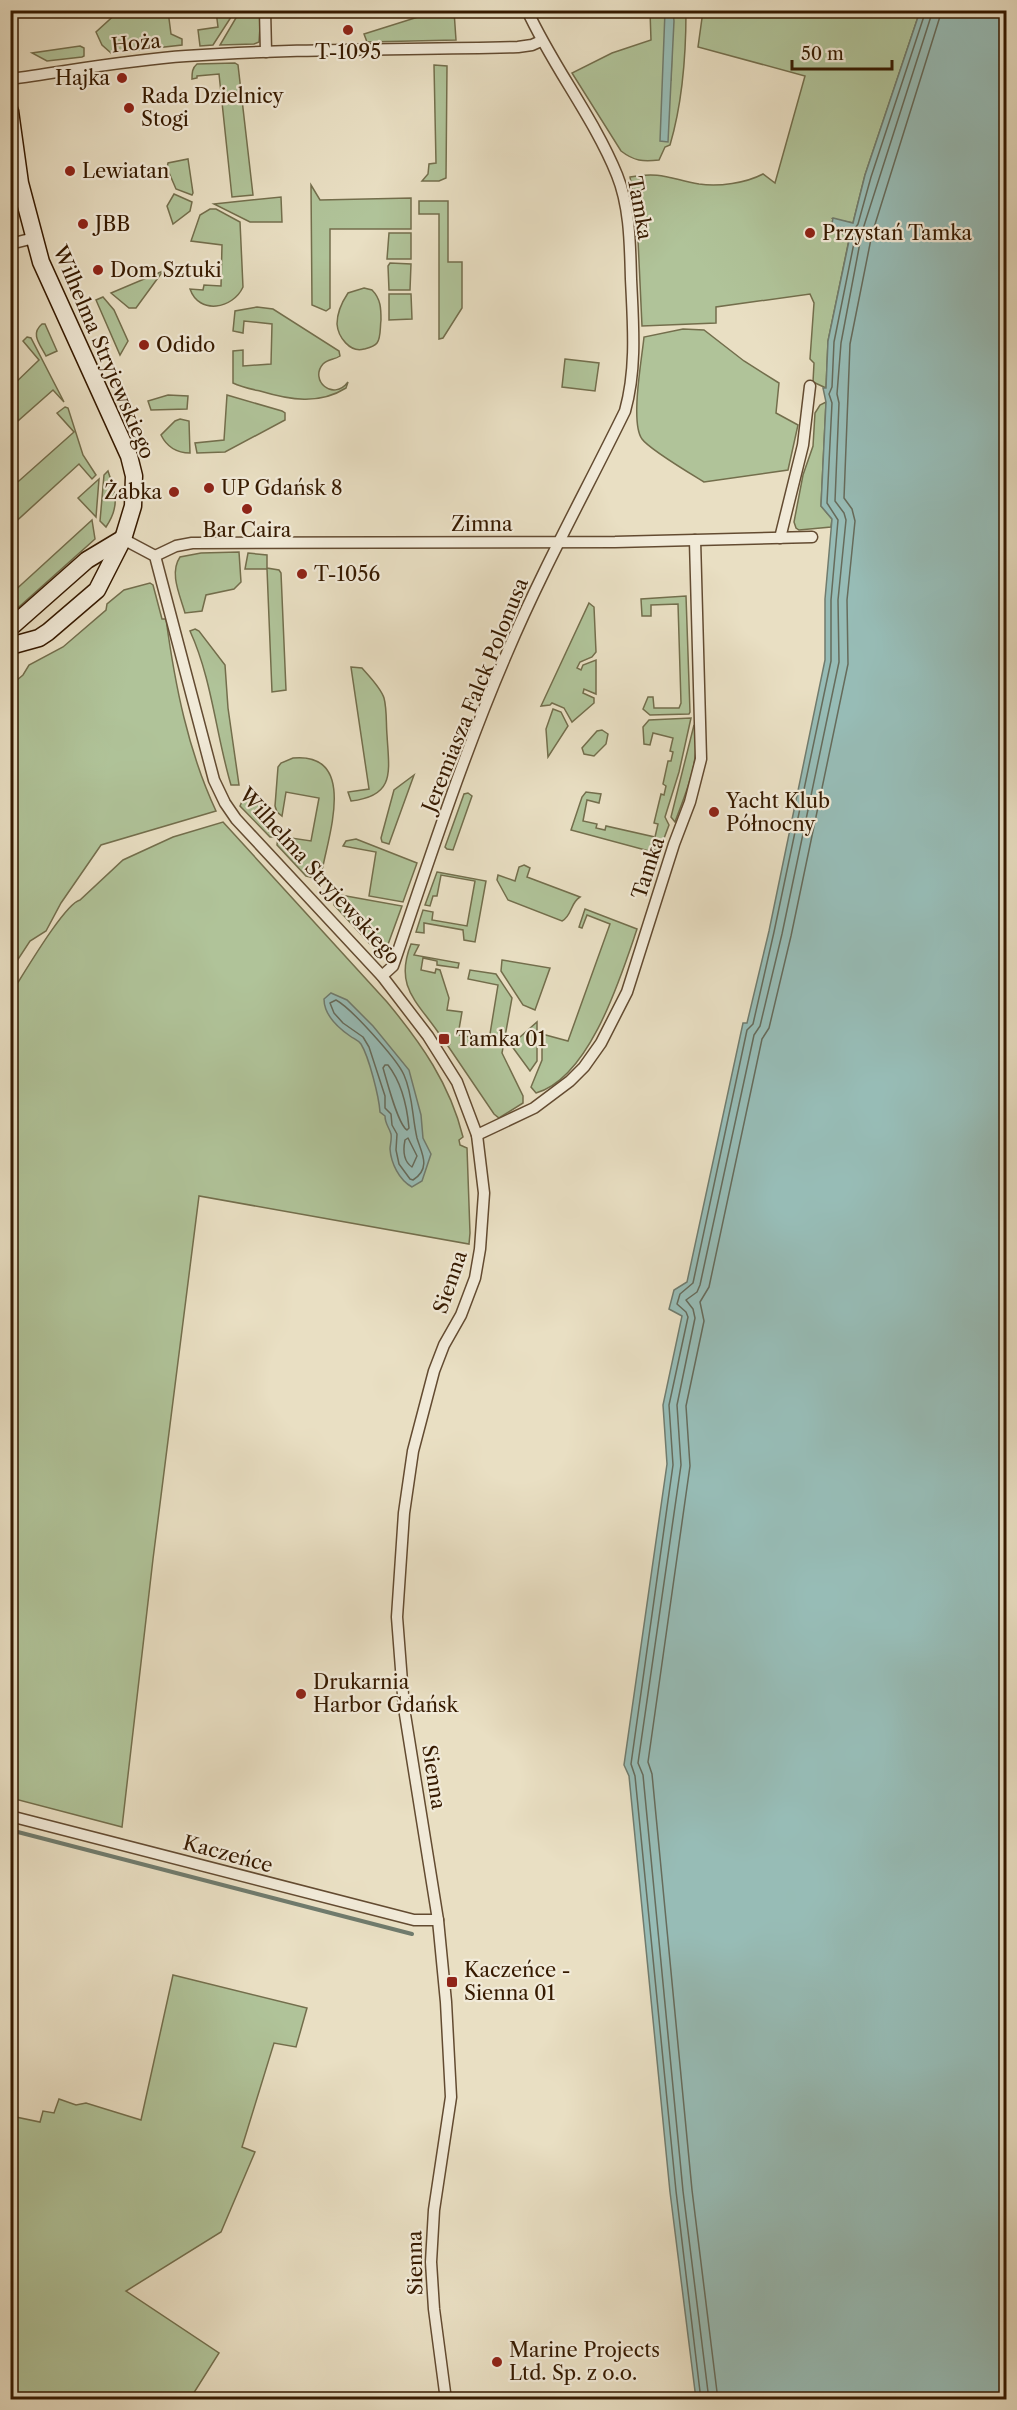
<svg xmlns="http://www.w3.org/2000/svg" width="1017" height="2410" viewBox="0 0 1017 2410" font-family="'Libre Caslon Text',serif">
<rect width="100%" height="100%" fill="#e9dfc3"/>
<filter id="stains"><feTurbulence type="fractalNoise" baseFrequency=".00333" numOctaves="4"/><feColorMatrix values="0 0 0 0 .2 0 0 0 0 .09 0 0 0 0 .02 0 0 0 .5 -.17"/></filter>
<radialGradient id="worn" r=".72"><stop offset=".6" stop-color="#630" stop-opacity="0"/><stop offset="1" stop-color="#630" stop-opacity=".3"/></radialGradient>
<g fill="#b0c399" stroke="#736e4c" stroke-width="1.5">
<path d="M119,11H168L171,34L182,39V45L111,53L102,45L96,32Z"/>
<path d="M216,11H235L213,45L200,46L198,30L218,27Z"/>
<path d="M240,11H261L259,42L254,44L220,45Z"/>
<path d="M437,11H454L456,40L367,42L364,34Z"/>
<path d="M650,11H665L671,81L673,11H686C686,56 683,101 670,145L665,147L659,160C643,162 634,161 621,151L572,73L612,53L651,40Z"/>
<path d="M703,11H920L865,175L853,223L833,219L850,235L828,341L826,388L813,382L814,363L810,359L814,303L810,294L716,307V323L642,326L637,218L630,177C661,171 671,179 699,184C719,187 746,183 763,174L775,183L805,76L698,47Z"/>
<path d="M80,46L84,48V56L82,57L47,61L32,53Z"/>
<path d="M235,63L238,65L253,195L232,197L219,74L197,76V78L192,79C192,73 192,68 197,64Z"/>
<path d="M434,65L447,66L446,178L439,181H422L428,174L429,164L436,163Z"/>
<path d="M188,159L193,193L192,195L176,189L167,168L168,163Z"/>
<path d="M311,185L320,200L411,198V229H330V308L326,311L312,305Z"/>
<path d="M174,194L192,202L190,211L173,224L167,206Z"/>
<path d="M281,197L282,222H250L214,204Z"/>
<path d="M419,201H448V262H462V308L443,338L439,339V214H419Z"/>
<path d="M210,209H216L240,222L243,287C233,309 199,315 190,289L203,290L204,285L221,286L222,245L191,241L200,215Z"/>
<path d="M389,233H411V259H387Z"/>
<path d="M390,263L411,264L410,290H389L388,266Z"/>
<path d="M163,271L136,308H129L111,293Z"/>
<path d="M364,288L372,290C381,299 381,309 381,320C380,327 381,338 377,343C374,347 368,348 364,349C350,353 338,337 337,324C337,313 342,302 348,293Z"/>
<path d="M389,294H411L412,319L389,320Z"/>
<path d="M103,297L114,310L128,341L120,355L96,300Z"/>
<path d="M257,307L273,309L339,351L340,356C334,360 328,359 323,364C309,380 333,402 348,382L346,388C319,405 290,400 260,391C251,389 241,387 233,383V351L243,350V366L271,364L272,324L244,321L243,333L233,331L235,311Z"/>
<path d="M42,324H45L57,351L46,356C40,344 30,334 42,324Z"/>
<path d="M683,329L704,330L744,361L779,383L776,413L798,425L788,470L704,482C691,474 649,449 642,439C630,423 642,358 644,337Z"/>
<path d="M27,337L31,338L64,402L53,390L11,427V387L39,360L23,341Z"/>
<path d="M565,359L599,363L595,391L562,387Z"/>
<path d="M168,395L188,396L187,409L151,410L148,401Z"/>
<path d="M227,395L282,411L285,413V420L225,452L197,453L195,443L224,440Z"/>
<path d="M826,402L821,506L832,519L831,527L799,530L796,528L794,522L803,475L813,446L815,413L820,405Z"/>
<path d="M65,407L68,408L83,455L96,475L92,479L79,464L11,526V488L74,432L57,413Z"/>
<path d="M180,419L189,421L190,453C176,453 167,447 161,435L175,421Z"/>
<path d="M108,471C116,494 120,506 106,527L100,521L104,475Z"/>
<path d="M99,479L96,517L78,498Z"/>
<path d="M92,520L95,539L11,614V594Z"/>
<path d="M239,552L241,582L234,589L206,595L202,611L185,613C180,595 169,573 180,557L201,553Z"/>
<path d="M248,553L267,555V568L279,570L281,573L286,690L272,692L267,569H245Z"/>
<path d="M150,583L153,585L162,619H166C175,685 188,751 216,811L101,845L61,903L46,931L30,941L11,970V685L23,675L29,665L63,647L106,610L107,604L124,590Z"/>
<path d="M686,596L690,712L689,714L650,715L643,709L648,697H653L654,708H679L681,703L678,604L651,605V616H642L641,599Z"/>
<path d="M589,603L594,607L596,652L592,657L580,662L577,668L581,670L583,665L596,660V694L584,689L583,693L594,698V703L572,722L564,708L552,703L550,705L541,706Z"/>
<path d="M195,629L199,631L225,665L228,708L239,785H231C216,735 212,679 190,631Z"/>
<path d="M351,667L362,668C369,676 381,688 384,698C387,709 386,724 387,735C389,771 396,796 351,801L348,792L369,789Z"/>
<path d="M553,709L561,712L568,726L548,757L546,729Z"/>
<path d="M691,718L679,772L665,817L669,825L660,849L649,851L571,830L582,797L586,792L601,794L599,803L587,800L583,821L597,824L596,828L605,830L606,826L655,837L658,824L654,823L661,794L664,795L666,786L663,784L668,761H671L673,752L670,751L673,738L653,733L650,745L644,744L643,727L649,720Z"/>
<path d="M694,725C702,757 686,792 675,822L671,817Z"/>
<path d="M602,730L608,734L606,744L594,756L584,754L582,748L597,731Z"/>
<path d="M293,758C356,752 330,831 323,866L320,877L318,879L306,876L277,845L278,836L311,841L319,798L286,792L282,816L277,812L275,806L278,767L281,763Z"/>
<path d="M414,775L389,844L382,842L381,838L394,790Z"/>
<path d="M468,793L472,796L453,850L447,849L445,847L464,794Z"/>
<path d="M255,798L256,804L263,803C268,814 276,825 274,837H270L240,806L243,799Z"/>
<path d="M223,822L387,1002C421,1043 450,1084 463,1137L459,1140L460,1145L467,1148L470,1233L469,1244L199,1196L153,1559L122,1827L11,1798L10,995C22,977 64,904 80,900L123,860L173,837Z"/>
<path d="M356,839L417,863L403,902L369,896L376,852L343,846L346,841Z"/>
<path d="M524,865L530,868L527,877L580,897C570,903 572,916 562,921L508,900L497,880L498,875L515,881L519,867Z"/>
<path d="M437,872L486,881L475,942L464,940L463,930L424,923V933L416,932L423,910L433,912L432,920L467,926L475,881L441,875L437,896H433L430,906L425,905Z"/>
<path d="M335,894L402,906L383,958L334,905Z"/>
<path d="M585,909L637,929C621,976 590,1078 536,1093L531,1087L542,1060V1034L568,1041L610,924L587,915L582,928L579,927Z"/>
<path d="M411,944L419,945L414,955L459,963L458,968L437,965V961L423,958L421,970L435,973L436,969L440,970L449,998L447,1010L462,1012L458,1035L489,1040L498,985L468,979L470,970L496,974L512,998L502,1053L523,1096V1103L499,1118L494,1114L448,1046L450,1044L442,1034L440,1035C417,1001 394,987 411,944Z"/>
<path d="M502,960L550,968L535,1010L523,1005L501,971Z"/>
<path d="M537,1022V1061L530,1071L511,1045Z"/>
<path d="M173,1975L307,2008L296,2047L274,2043L242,2147L255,2152L221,2232L126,2291L219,2353L190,2399H11V2116L40,2122L43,2111L54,2113L59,2099L76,2105L86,2103L141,2120Z"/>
</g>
<g fill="#97bcb6" stroke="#707b6d" stroke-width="1.5">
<path d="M665,11H673L674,21L668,142L660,141Z"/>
<path d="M920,11H1006V2399H696L670,2192L629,1776L624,1765L667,1464L663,1405L682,1316L669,1309L674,1290L687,1282L743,1023H747L769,931L825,660V599L832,519L821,506L826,402L823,388H826L828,341L850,236L831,230L833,218L853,223L865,175Z"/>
<path d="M331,993L347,1000L373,1026L409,1070L421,1115L423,1138L431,1154L422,1181L412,1187C399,1180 391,1163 390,1149C390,1145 392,1139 391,1134C389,1127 385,1124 385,1116L380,1112C379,1097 369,1057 361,1044C358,1040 354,1039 350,1036C337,1027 324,1015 324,999Z"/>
</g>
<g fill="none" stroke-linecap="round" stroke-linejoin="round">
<g stroke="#666b5b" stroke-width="1.5">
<path d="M336,1000C351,1008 397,1059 404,1075C413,1095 412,1117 417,1138C421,1152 432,1168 413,1180L410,1179L399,1164L396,1150L397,1134L392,1125L391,1114L385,1108V1096L369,1047L363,1037L343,1023L334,1013L330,1003Z"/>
<path d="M385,1065H388C402,1083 407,1106 409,1128L407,1130C398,1125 387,1081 383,1068Z"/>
<path d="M408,1138L417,1156L412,1167C403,1161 403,1150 405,1140Z"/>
<path d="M701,2400L676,2191L635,1776L631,1764L673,1465L669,1405L688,1317L686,1312L677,1304L680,1294L693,1283L747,1030L753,1024L774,932L831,661V600L838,520L827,503L832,403L829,394L832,387L834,342L855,238L854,230L858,224L871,177L926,10"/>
<path d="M709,2400L683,2191L643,1775L638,1763L681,1465L677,1405L695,1318L693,1309L686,1300L697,1292L700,1285L754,1035L760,1026L782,934L839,662L838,600L846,520L844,513L835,501L839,403L837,394L841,343L862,232L933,10"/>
<path d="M718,2400L692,2190L652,1774L648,1762L690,1466L686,1406L704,1321L700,1302L709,1287L762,1039L769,1028L791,936L848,664L847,600L855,521L852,509L844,498L850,344L872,234L942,10"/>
</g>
<path stroke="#707b6d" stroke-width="4" d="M10,1830L412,1934"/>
<g stroke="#634b31" stroke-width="13">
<g id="street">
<path d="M265,10L266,52"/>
<path d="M10,79C69,71 127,60 186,56C297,48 408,50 518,47L532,45L541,41"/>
<path d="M10,244L34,238"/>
<path d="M780,538L803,445L810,386"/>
<path d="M123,539L155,556L214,780L225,803L236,819L382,976L428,1036L457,1082L477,1135L484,1193L480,1249L475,1278L461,1315L444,1345L434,1371L413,1451L404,1513L397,1617L404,1708L438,1920L446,2002L451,2097L434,2210L431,2262L434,2309L446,2400"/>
<path d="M155,556L176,546L192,543L615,542L812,537"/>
<path d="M382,976L393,966C429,861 463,755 507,653C542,570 586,491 625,411C637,368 633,323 631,279C630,245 630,207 617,175C594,118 553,67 527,10"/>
<path d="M477,1135L534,1108L570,1081L584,1067L601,1043L627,992L674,844L690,802L701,759L695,540"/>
<path d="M10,1816L414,1920H438"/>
</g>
</g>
<g stroke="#361a00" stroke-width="19">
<g id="secondary">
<path d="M10,111L20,183L41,262L129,456L134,476L133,506L123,539L97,590L48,632L39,638L10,646"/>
<path d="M10,628L87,560L122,539"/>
</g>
</g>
<use href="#street" stroke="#f1ead8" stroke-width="10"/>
<use href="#secondary" stroke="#f1ead8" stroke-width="16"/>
</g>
<g fill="#8f2418" stroke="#f1ead8" stroke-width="2">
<circle cx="348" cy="30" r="6"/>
<circle cx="122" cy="78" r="6"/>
<circle cx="129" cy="108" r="6"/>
<circle cx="70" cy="171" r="6"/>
<circle cx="83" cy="224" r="6"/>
<circle cx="810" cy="233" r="6"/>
<circle cx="98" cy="270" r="6"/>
<circle cx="144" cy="345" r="6"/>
<circle cx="209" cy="488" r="6"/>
<circle cx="174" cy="492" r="6"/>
<circle cx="247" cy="509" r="6"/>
<circle cx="302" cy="574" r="6"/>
<circle cx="714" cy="812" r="6"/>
<rect x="438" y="1033" width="12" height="12" rx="3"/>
<circle cx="301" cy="1694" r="6"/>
<rect x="446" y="1976" width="12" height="12" rx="3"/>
<circle cx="497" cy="2362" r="6"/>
</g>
<g text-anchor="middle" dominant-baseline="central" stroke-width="4.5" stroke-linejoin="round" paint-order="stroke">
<g font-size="20" fill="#361a00" stroke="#f1ead8">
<text transform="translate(136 43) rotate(-6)">Hoża</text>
<text transform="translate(640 208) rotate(80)">Tamka</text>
<text transform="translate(104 352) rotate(67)">Wilhelma Stryjewskiego</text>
<text x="482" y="524">Zimna</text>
<text transform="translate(475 695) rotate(-68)">Jeremiasza Falck Polonusa</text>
<text transform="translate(648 868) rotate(-72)">Tamka</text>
<text transform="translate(320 876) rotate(48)">Wilhelma Stryjewskiego</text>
<text transform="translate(450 1282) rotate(-71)">Sienna</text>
<text transform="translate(434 1777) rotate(81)">Sienna</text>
<text transform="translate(228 1854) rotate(15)">Kaczeńce</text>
<text transform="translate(415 2263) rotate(-91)">Sienna</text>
</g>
<g font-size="20" fill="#361a00" stroke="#f1ead8" text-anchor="start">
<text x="348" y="52" text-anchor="middle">T-1095</text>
<text x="110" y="78" text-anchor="end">Hajka</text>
<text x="141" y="96">Rada Dzielnicy<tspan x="141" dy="23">Stogi</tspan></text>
<text x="82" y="171">Lewiatan</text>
<text x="95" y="224">JBB</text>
<text x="822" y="233">Przystań Tamka</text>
<text x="110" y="270">Dom Sztuki</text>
<text x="156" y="345">Odido</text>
<text x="221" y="488">UP Gdańsk 8</text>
<text x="162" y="492" text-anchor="end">Żabka</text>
<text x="247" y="530" text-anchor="middle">Bar Caira</text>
<text x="314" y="574">T-1056</text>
<text x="726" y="801">Yacht Klub<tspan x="726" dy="23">Północny</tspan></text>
<text x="456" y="1039">Tamka 01</text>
<text x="313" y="1682">Drukarnia<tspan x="313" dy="23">Harbor Gdańsk</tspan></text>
<text x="464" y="1970">Kaczeńce -<tspan x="464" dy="23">Sienna 01</tspan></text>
<text x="509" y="2350">Marine Projects<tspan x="509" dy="23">Ltd. Sp. z o.o.</tspan></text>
</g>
</g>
<rect width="1017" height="2410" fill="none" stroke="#e9dfc3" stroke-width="36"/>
<rect x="12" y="12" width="993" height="2386" fill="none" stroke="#361a00" stroke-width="3"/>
<rect x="18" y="18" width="981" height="2374" fill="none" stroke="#361a00" stroke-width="1.5"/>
<path d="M792 60v9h100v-9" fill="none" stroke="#361a00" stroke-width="3"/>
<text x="801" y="60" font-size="18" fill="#361a00" stroke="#f1ead8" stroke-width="4.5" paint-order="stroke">50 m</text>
<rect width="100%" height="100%" filter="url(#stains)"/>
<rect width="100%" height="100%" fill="url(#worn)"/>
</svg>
